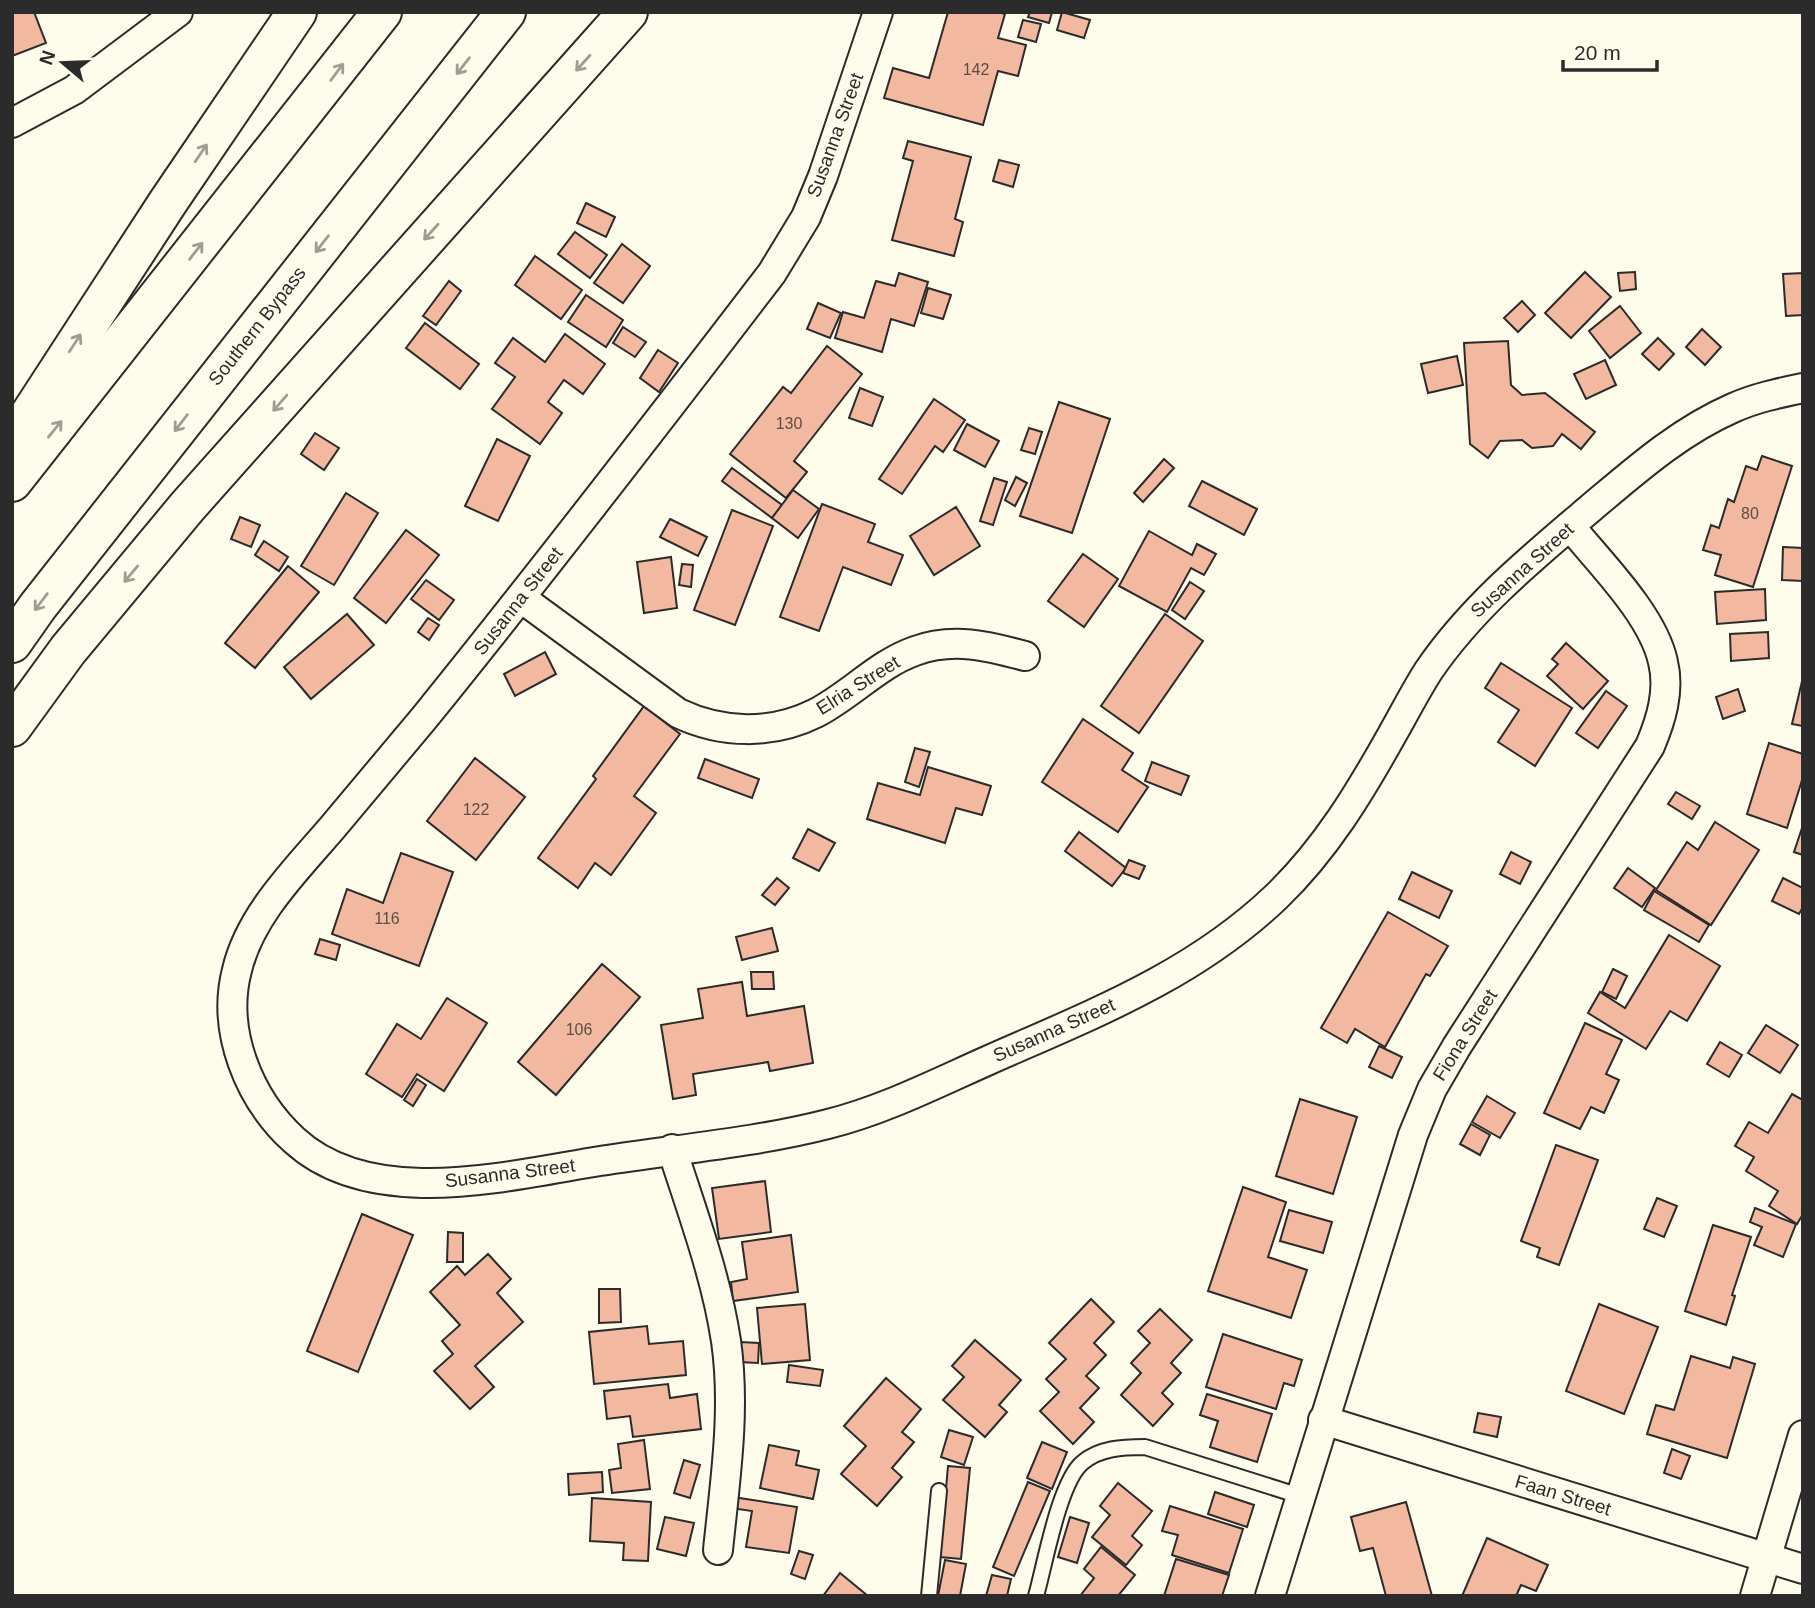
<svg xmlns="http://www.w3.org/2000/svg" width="1815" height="1608" viewBox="0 0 1815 1608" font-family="Helvetica,sans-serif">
<rect width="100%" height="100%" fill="#fdfbea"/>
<g fill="#f2b8a0" stroke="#2b2b2b" stroke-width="2">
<path d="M12,12H34L46,43L12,56Z"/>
<path d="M948,12H998L1005,14L998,38L1026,45L1018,76L998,71L983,125L884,98L893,68L929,78Z"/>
<path d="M1030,12H1052L1049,23L1028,17Z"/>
<path d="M1062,12L1090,20L1084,38L1057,30Z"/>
<path d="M1023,20L1041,24L1036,42L1018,37Z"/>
<path d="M908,141L971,157L955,219L963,222L954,256L892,240L913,161L903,158Z"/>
<path d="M999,160L1019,165L1013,187L993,181Z"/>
<path d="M586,203L615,217L606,237L577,223Z"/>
<path d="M575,232L607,255L590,278L558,254Z"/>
<path d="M622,244L650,266L623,303L594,283Z"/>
<path d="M535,256L582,290L561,319L515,285Z"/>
<path d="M1585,272L1611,297L1571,338L1545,313Z"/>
<path d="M1635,272L1636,289L1620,291L1618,273Z"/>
<path d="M899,273L928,282L914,326L891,319L882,352L835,338L843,312L864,318L876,281L895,286Z"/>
<path d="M1803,273V315L1786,316L1783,274Z"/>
<path d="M449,281L461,291L436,325L423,316Z"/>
<path d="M928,288L951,295L943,319L921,313Z"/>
<path d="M586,295L623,320L606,347L568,322Z"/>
<path d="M1522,301L1535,315L1518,332L1504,318Z"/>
<path d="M818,303L841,313L830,338L807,329Z"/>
<path d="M1620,306L1641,333L1610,358L1589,331Z"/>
<path d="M425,323L479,364L460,389L406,348Z"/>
<path d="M623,327L646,342L635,357L613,343Z"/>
<path d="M1702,329L1721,347L1705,365L1686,347Z"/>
<path d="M565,334L605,364L583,394L564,380L548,402L562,413L540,444L492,409L515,377L495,363L513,338L545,362Z"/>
<path d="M1658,338L1674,354L1659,370L1642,354Z"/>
<path d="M1508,341L1511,385L1522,395L1545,393L1595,432L1581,449L1562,434L1553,446L1532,448L1522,440L1500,441L1488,458L1470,444L1464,343Z"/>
<path d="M827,346L862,374L794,461L807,472L786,498L730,454L783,387L791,393Z"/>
<path d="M658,350L678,363L659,392L640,378Z"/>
<path d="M1457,356L1463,385L1428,393L1421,364Z"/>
<path d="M1605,360L1616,385L1586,399L1574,374Z"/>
<path d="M860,388L883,397L872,426L849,418Z"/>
<path d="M934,399L965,420L943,452L935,446L902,494L879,479Z"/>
<path d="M1059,402L1110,419L1072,533L1020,516Z"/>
<path d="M967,424L999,441L985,467L954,450Z"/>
<path d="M1029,428L1042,432L1035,454L1021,450Z"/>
<path d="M315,433L339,448L324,470L301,454Z"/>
<path d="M497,439L530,456L498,521L465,506Z"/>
<path d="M1762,456L1792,466L1753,587L1715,575L1721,555L1703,550L1711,525L1719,528L1728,499L1734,502L1746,466L1757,470Z"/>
<path d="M1164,459L1174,468L1143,502L1134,493Z"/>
<path d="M732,468L782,505L772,518L722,481Z"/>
<path d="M1016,477L1027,483L1015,506L1005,500Z"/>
<path d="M994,478L1007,482L993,525L980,521Z"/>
<path d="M1202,481L1257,509L1244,535L1189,506Z"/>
<path d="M793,490L819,509L798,538L772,518Z"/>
<path d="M346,493L378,513L334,585L301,566Z"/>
<path d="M822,504L875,524L868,542L903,555L891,585L843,567L819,631L780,617Z"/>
<path d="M956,507L980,546L934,575L910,536Z"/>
<path d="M732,510L773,526L735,625L694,610Z"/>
<path d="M240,517L260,525L251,547L231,539Z"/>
<path d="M670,519L707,537L698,556L660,537Z"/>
<path d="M406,530L439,555L386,623L354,598Z"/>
<path d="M1149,531L1192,555L1197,544L1216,554L1204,575L1191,568L1167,612L1119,586Z"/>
<path d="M264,541L288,557L279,571L255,555Z"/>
<path d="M1783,547L1803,548V581L1782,580Z"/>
<path d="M1083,554L1118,579L1084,627L1048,601Z"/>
<path d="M671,557L677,608L644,613L637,562Z"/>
<path d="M682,564L693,565L691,587L679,585Z"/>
<path d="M288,566L319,592L255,668L225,643Z"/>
<path d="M426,580L454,600L439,620L411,599Z"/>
<path d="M1190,582L1204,591L1185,619L1172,610Z"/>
<path d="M1765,589L1766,620L1717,624L1715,592Z"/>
<path d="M347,614L374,645L311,699L284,667Z"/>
<path d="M1165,614L1203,641L1139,733L1101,706Z"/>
<path d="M428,618L439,625L429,640L418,632Z"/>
<path d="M1768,632L1769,658L1731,661L1730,634Z"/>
<path d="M1566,643L1608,681L1583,709L1547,676L1558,664L1552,659Z"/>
<path d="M545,652L556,674L515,696L504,674Z"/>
<path d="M1501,663L1572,708L1535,766L1498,742L1519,710L1485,688Z"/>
<path d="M1803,677V726L1792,724Z"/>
<path d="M1738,689L1745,711L1723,719L1716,697Z"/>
<path d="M1606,691L1627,706L1598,748L1576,733Z"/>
<path d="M644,706L680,734L634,796L656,813L611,875L595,863L578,888L538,858L596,779L593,776Z"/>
<path d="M1083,719L1133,753L1122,770L1148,787L1118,832L1042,782Z"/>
<path d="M1769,743L1803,754V777L1787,828L1747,814Z"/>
<path d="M915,748L930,752L919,787L905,782Z"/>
<path d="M475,758L525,797L476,860L427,821Z"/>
<path d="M705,759L759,779L752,798L698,778Z"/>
<path d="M1152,762L1189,776L1181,795L1145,781Z"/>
<path d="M928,767L991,786L982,815L956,808L945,843L867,819L878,783L920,795Z"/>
<path d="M1676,792L1700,806L1692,819L1668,804Z"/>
<path d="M1715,822L1759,850L1711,925L1656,890L1687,842L1698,850Z"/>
<path d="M1803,825V855L1794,852Z"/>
<path d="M808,829L835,843L819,871L793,858Z"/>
<path d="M1079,832L1126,868L1112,886L1065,851Z"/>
<path d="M1511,852L1531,862L1520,884L1500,874Z"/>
<path d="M401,853L453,872L419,966L332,934L347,889L383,903Z"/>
<path d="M1129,860L1145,866L1139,879L1123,873Z"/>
<path d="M1628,868L1655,888L1642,907L1614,888Z"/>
<path d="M1412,872L1452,891L1439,918L1399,899Z"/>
<path d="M777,878L789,888L775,905L762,895Z"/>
<path d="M1783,878L1803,888V907L1799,914L1772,901Z"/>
<path d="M1654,891L1709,925L1699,942L1644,910Z"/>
<path d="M1388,912L1448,946L1430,976L1426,974L1385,1047L1355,1029L1347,1043L1321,1028Z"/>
<path d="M772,928L778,951L742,960L736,937Z"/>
<path d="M1669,935L1720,966L1687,1021L1670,1011L1646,1049L1588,1013L1600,992L1625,1008Z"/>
<path d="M320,939L340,945L336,960L315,954Z"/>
<path d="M602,964L640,997L556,1095L518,1062Z"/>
<path d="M1613,969L1627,976L1616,999L1602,992Z"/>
<path d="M751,972H773L774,989H752Z"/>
<path d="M742,982L747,1016L804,1006L813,1063L770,1071L768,1062L693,1074L696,1095L673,1099L661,1025L703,1018L698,989Z"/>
<path d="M447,998L487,1023L444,1091L417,1074L402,1097L366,1074L397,1024L421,1039Z"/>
<path d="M1585,1023L1622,1040L1606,1074L1619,1080L1604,1113L1591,1107L1580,1129L1544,1113Z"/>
<path d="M1766,1025L1798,1045L1780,1073L1748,1053Z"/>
<path d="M1720,1042L1742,1055L1729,1077L1707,1064Z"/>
<path d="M1379,1046L1402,1057L1392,1078L1369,1067Z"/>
<path d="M417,1079L426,1085L413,1106L404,1100Z"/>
<path d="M1792,1094L1803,1100V1214L1797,1224L1769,1206L1778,1191L1746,1171L1754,1157L1735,1146L1749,1122L1768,1133Z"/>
<path d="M1487,1096L1515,1113L1500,1138L1472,1122Z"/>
<path d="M1300,1099L1357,1117L1333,1194L1276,1176Z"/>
<path d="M1471,1124L1490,1135L1480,1155L1460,1144Z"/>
<path d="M1556,1145L1598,1160L1559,1265L1537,1257L1540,1248L1521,1241Z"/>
<path d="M765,1181L771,1232L719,1239L712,1188Z"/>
<path d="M1243,1187L1286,1202L1268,1257L1307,1270L1291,1318L1208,1291Z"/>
<path d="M1657,1198L1677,1206L1664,1237L1644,1229Z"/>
<path d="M1755,1208L1796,1224L1783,1257L1754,1245L1762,1227L1750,1222Z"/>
<path d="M1289,1210L1332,1222L1323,1253L1280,1241Z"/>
<path d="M362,1214L413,1235L358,1372L307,1351Z"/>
<path d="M1713,1225L1751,1237L1732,1295L1735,1296L1726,1325L1685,1311Z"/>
<path d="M448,1232L463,1233V1262H447Z"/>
<path d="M791,1235L798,1292L733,1301L731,1282L747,1279L742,1242Z"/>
<path d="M488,1254L511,1279L497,1293L523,1322L475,1366L494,1387L470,1409L434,1371L453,1354L442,1341L460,1325L430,1292L457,1266L465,1275Z"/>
<path d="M599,1289H620L621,1322L599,1323Z"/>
<path d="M1091,1299L1114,1322L1094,1343L1106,1355L1086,1376L1099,1388L1080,1408L1094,1422L1073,1444L1040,1411L1059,1392L1046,1379L1066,1359L1049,1343Z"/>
<path d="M805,1304L810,1360L762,1364L757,1308Z"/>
<path d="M1599,1304L1658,1327L1624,1414L1566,1391Z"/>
<path d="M1160,1309L1192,1340L1171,1363L1181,1373L1162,1393L1173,1404L1153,1426L1121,1395L1141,1373L1131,1363L1150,1343L1138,1331Z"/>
<path d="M647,1326L649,1344L683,1341L686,1375L594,1384L589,1332Z"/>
<path d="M1223,1334L1302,1360L1294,1386L1284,1383L1276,1409L1206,1387Z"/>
<path d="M975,1340L1021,1380L999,1405L1007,1412L985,1437L943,1400L964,1377L952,1366Z"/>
<path d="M740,1342L759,1343L758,1363L739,1362Z"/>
<path d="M1691,1356L1730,1368L1733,1357L1755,1364L1727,1458L1647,1434L1656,1405L1674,1410Z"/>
<path d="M789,1365L823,1370L820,1386L787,1382Z"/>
<path d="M886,1378L921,1409L902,1432L914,1442L892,1468L902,1477L877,1506L841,1474L866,1446L844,1426Z"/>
<path d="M668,1384L670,1398L697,1394L701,1429L633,1437L630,1416L607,1419L604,1391Z"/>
<path d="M1207,1394L1272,1414L1257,1462L1210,1447L1218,1421L1200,1415Z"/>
<path d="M1478,1413L1501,1417L1497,1437L1474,1432Z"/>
<path d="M949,1430L973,1437L964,1465L941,1457Z"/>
<path d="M644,1440L650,1489L612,1493L609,1470L621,1468L618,1444Z"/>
<path d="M1042,1442L1067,1452L1052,1489L1027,1478Z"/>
<path d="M769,1445L799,1451L796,1465L819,1470L813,1499L760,1488Z"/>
<path d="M1672,1449L1690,1456L1681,1479L1664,1473Z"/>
<path d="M684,1460L700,1465L690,1498L674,1493Z"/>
<path d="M948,1466L970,1468L961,1559L940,1557Z"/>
<path d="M602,1472L603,1492L569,1495L568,1474Z"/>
<path d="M1028,1482L1050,1491L1014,1576L993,1567Z"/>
<path d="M1118,1483L1152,1511L1132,1536L1142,1545L1126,1565L1092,1537L1110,1515L1100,1506Z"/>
<path d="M1215,1492L1254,1505L1247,1527L1208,1514Z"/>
<path d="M733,1497L797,1507L789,1553L746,1547L752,1511L731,1508Z"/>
<path d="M592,1498L651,1502L648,1561L623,1560L624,1543L590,1541Z"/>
<path d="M1406,1502L1432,1596H1386L1373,1548L1360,1551L1351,1517Z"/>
<path d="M1170,1506L1243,1529L1229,1573L1172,1555L1178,1535L1162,1531Z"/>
<path d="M665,1517L694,1523L686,1556L657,1549Z"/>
<path d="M1070,1517L1089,1523L1077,1563L1058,1557Z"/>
<path d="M1487,1538L1548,1565L1536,1591L1521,1585L1516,1596H1462Z"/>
<path d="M1101,1547L1135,1575L1118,1596H1080L1094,1578L1084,1569Z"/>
<path d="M799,1551L813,1555L805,1579L791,1574Z"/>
<path d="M1176,1559L1229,1575L1222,1596H1164Z"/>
<path d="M945,1560L966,1564L960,1596H938Z"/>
<path d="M840,1573L868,1596H823Z"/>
<path d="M992,1575L1011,1579L1007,1596H986Z"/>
</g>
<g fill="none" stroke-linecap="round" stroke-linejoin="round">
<g stroke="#2b2b2b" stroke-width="18">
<g id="lane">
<path d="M929,1596L939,1491"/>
<path d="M1036,1596C1045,1564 1059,1483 1082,1463C1099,1448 1123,1447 1145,1447L1300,1496"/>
</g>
</g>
<g stroke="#2b2b2b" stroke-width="32">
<g id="street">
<path d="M878,12L823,176L806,217L772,273C658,422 543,571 425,717C394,754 363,791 332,828C296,870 250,915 237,970C221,1031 249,1099 294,1140C371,1211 507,1176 600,1161C676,1149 754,1143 828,1124C884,1110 937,1083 989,1060C1093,1014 1193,976 1276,897C1326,849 1360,792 1393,733C1405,712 1416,690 1429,670C1473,606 1533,557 1592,507C1636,470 1680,431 1733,408C1755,398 1779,393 1803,388"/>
<path d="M12,123L74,90L178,12"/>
<path d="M521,598L678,713C722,734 772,735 816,713C851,695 878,664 915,651C953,637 988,646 1025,656"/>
<path d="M672,1149C692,1212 716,1275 726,1341C736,1410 725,1481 718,1550"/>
<path d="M1323,1420L1803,1569"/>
<path d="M1270,1596L1413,1135L1432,1089L1457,1046L1650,746C1661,720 1670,691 1663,662C1653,615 1600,563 1570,526"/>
<path d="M1755,1596L1803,1435"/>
</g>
</g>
<g stroke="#2b2b2b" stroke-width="42">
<g id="highway">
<path d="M12,442L168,202L297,12"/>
<path d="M12,482L382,12"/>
<path d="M12,643L38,606L506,12"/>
<path d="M12,727L68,650L187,507L628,12"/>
</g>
</g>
<use href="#lane" stroke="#fdfbea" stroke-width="14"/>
<use href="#street" stroke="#fdfbea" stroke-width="28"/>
<use href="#highway" stroke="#fdfbea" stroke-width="38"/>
</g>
<defs><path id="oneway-shaft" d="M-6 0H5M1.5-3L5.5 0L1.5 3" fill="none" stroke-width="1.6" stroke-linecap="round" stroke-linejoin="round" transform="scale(1.75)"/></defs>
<g stroke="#9e9d94">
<use href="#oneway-shaft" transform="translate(583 63) rotate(132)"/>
<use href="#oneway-shaft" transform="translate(463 66) rotate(128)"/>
<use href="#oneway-shaft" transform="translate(337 72) rotate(-53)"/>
<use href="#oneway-shaft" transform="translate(201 153) rotate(-56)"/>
<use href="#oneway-shaft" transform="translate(431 232) rotate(132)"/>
<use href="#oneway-shaft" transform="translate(322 244) rotate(128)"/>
<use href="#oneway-shaft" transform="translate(196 251) rotate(-52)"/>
<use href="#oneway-shaft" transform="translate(75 343) rotate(-57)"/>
<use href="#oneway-shaft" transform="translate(280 403) rotate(131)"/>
<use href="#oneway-shaft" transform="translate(181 423) rotate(128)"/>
<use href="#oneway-shaft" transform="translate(55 429) rotate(-51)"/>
<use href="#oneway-shaft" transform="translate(131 574) rotate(130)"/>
<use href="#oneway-shaft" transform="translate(41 602) rotate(127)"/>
</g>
<g text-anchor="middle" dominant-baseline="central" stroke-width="5" stroke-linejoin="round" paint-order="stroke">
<g font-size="16" fill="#5d4e48">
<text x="976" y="69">142</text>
<text x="789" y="423">130</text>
<text x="1750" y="513">80</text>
<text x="476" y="809">122</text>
<text x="387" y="918">116</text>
<text x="579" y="1029">106</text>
</g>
<g font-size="19" fill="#2b2b2b" stroke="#fdfbea">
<text transform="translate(835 135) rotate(-70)">Susanna Street</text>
<text transform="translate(257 326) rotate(-52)">Southern Bypass</text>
<text transform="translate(1522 570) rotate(-42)">Susanna Street</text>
<text transform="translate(518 601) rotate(-52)">Susanna Street</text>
<text transform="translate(858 685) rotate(-32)">Elria Street</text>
<text transform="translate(1054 1030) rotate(-24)">Susanna Street</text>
<text transform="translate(1465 1035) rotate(-58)">Fiona Street</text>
<text transform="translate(510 1173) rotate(-7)">Susanna Street</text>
<text transform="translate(1563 1495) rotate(17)">Faan Street</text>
</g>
</g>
<rect width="1815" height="1608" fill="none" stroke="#2b2b2b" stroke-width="28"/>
<g transform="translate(63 63) rotate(289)" stroke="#fdfbea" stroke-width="5" paint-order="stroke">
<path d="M0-5L12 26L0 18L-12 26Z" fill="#2b2b2b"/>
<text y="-10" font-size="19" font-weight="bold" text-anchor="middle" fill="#2b2b2b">N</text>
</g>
<path d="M1563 60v10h94v-10" fill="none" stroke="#2b2b2b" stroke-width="3.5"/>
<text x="1574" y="60" font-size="21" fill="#2b2b2b" stroke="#fdfbea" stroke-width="5" paint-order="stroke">20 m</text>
</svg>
